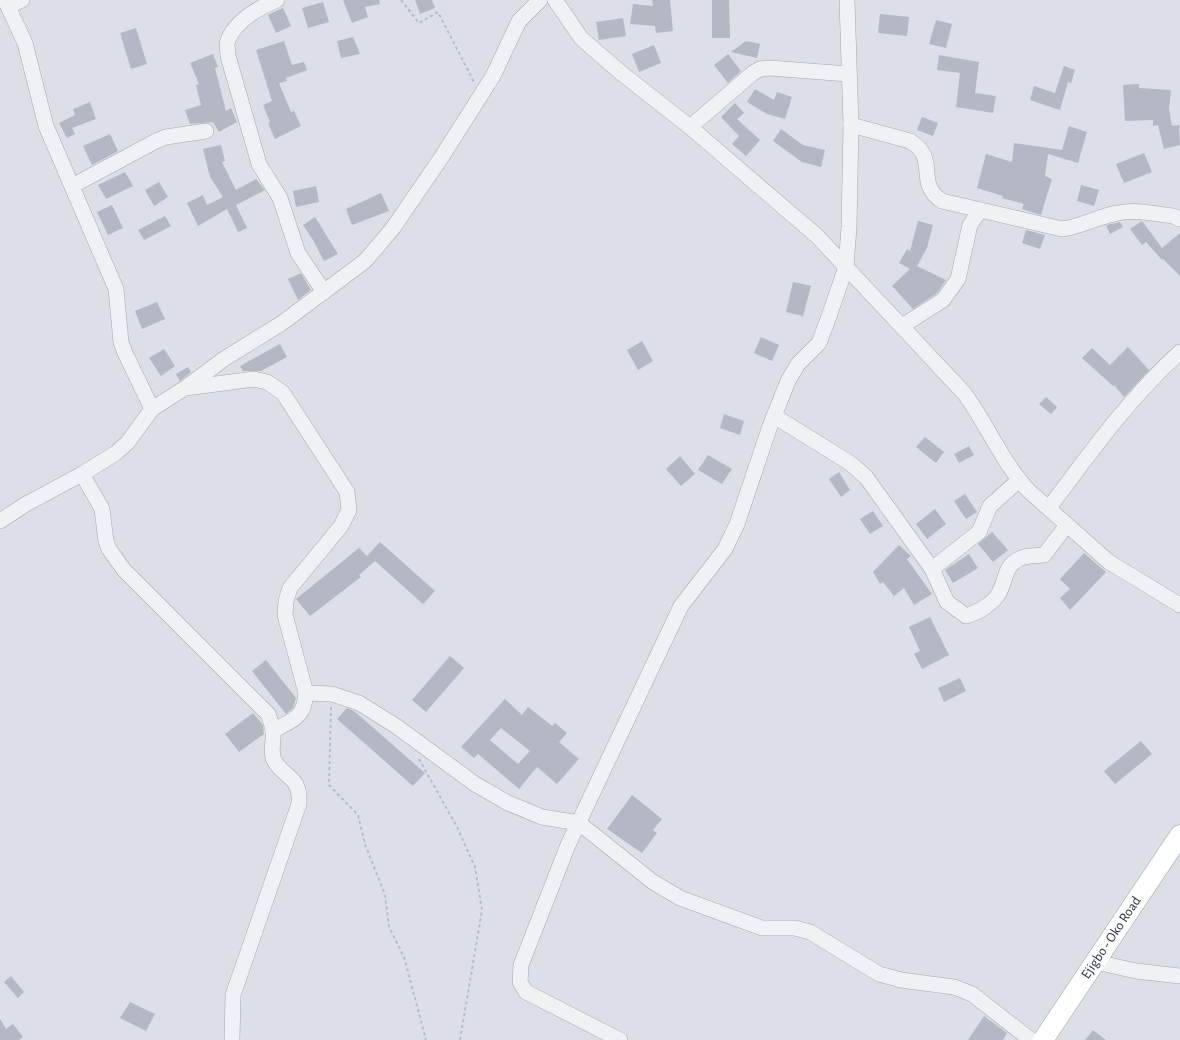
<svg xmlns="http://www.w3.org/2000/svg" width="1180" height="1040" viewBox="0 0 1180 1040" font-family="'Alegreya Sans',sans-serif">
<rect width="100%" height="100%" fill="#dcdfe7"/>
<g fill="#b3b8c4" fill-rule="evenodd">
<path d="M343,0H379L380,4L365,7L368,17L352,23Z"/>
<path d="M415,0H432L435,8L420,14Z"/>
<path d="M652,0H670L673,31L656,33L655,26L630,24L633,4L653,6Z"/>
<path d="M712,0H729L730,38H712Z"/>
<path d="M323,2L329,22L308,28L302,8Z"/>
<path d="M283,8L291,26L276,33L268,15Z"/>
<path d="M880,14L909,17L907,36L878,33Z"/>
<path d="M623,18L626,36L599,40L596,22Z"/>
<path d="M936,20L952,24L946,48L929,44Z"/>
<path d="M136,28L147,64L131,69L120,33Z"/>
<path d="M353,37L360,54L341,58L337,41Z"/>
<path d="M284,41L292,65L304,62L307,70L286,78L287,81L279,83L291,112L294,111L301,126L275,139L268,123L270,122L263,105L272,101L256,50Z"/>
<path d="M746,41L760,44L757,58L731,52Z"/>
<path d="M654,45L661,63L639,72L632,54Z"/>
<path d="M213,54L218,67L215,68L226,111L231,108L237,122L219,132L213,122L190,124L185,110L201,105L196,85L199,84L190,63Z"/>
<path d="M728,54L741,71L728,83L714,65Z"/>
<path d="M939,55L979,62L975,93L996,96L993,113L956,107L960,73L937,70Z"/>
<path d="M1064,66L1075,70L1071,83L1068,82L1060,110L1030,100L1034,86L1055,93Z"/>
<path d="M1139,84V88L1171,90L1169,109L1172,126L1179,125L1180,145L1164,149L1158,125L1153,126V120L1125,121L1123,85Z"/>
<path d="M755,89L774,100L777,92L792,97L785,119L767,114L747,102Z"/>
<path d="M90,102L96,119L72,128L75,134L67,138L59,123L75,115L73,109Z"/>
<path d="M735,103L744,113L737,119L760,140L746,156L732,144L739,136L721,117Z"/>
<path d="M922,117L938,123L933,136L917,130Z"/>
<path d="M1069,126L1087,132L1078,163L1048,154L1045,176L1052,179L1041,215L1022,209L1024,204L1002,198L1003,196L977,188L986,154L1012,162L1014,143L1062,150Z"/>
<path d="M781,129L803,145L825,150L821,167L802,162L773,141Z"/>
<path d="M110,134L118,151L92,165L83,146Z"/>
<path d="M221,145L225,161L222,162L236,190L256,179L265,190L236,205L247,228L238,232L227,209L198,226L187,203L203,195L207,205L223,197L210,177L203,149Z"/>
<path d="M1144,153L1152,172L1124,183L1116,164Z"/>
<path d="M125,172L133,186L106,199L98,185Z"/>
<path d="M159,182L168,197L154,206L145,190Z"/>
<path d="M1081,185L1099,190L1094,206L1077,201Z"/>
<path d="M316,186L319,202L296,207L293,191Z"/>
<path d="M381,193L389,211L352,225L346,209Z"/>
<path d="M112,205L123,228L108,235L97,212Z"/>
<path d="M165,216L171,226L144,240L138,230Z"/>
<path d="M315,217L338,254L324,261L313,240L303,225Z"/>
<path d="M918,221L933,225L927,248L917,266L946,280L937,293L913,309L892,286L910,269L899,263L907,249L910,251Z"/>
<path d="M1142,221L1162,248L1180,233V276L1163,259L1162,260L1146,242L1142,245L1130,229Z"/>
<path d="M1120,222L1123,227L1110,234L1106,225Z"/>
<path d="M1026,230L1045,235L1040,249L1022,243Z"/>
<path d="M301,273L311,290L298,300L288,279Z"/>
<path d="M793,282L811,286L803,316L786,312Z"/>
<path d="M157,302L165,319L142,329L135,311Z"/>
<path d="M761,337L779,345L772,361L754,353Z"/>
<path d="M642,341L653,361L638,370L627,350Z"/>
<path d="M280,344L287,357L261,371H243L240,366Z"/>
<path d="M1128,347L1149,370L1124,397L1114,385L1113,386L1082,358L1092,348L1110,365Z"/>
<path d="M164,349L175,366L161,376L149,358Z"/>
<path d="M188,367L191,372L180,381L176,374Z"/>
<path d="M1046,397L1057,407L1051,414L1039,404Z"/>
<path d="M724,414L744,421L740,435L720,428Z"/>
<path d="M925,437L944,452L936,463L916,447Z"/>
<path d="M969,446L974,455L959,463L954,454Z"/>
<path d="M708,455L732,469L722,484L698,470Z"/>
<path d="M680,456L695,474L681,486L666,469Z"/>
<path d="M839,472L850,490L841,497L829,479Z"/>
<path d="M965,494L977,512L966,519L954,501Z"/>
<path d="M935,509L946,524L927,539L916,524Z"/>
<path d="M873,511L883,526L870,534L860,519Z"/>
<path d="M992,532L1008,550L993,562L978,544Z"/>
<path d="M380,542L435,591L423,604L375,561L359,575L361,577L310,616L296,599L359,548L367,556Z"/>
<path d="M899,545L911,556L907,559L932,594L914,605L904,588L894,596L883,582L880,584L873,572Z"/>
<path d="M1084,553L1106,572L1070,610L1060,598L1070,589L1060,579Z"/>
<path d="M969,554L978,568L953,583L945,570Z"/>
<path d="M930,617L949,655L922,669L914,654L920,651L909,627Z"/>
<path d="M450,656L464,668L426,712L412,700Z"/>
<path d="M266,660L296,698L293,708L286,714L252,671Z"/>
<path d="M960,678L966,691L944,702L938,688Z"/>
<path d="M505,699L522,715L528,707L552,726L555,723L567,733L559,742L579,759L557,784L537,767L519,789L478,754L474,758L461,747ZM501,728L530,751L518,764L490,740Z"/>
<path d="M347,708L354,711L425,773L413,786L337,719Z"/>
<path d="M253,713L263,725L264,734L239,752L225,734Z"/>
<path d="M1141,741L1152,754L1115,784L1104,771Z"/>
<path d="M632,795L662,819L653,830L657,833L642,853L607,829Z"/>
<path d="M11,976L24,992L18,998L4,982Z"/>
<path d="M130,1002L155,1014L146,1031L120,1018Z"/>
<path d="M984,1016L1007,1033L1003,1040H968Z"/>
<path d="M0,1019L6,1029L13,1024L23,1037L19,1040H0Z"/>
<path d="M1093,1030L1106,1040H1085Z"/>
</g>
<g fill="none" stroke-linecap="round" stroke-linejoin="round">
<g stroke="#a1a6b1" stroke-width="16">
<g id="minor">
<path d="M5,0L25,43L46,126L116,289L121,342L125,353L152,409"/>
<path d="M277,0C258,8 236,20 228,40C226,44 228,51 228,56L259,164L280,198L298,253L324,292"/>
<path d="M555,0L581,38L620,72L690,127L817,236L964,393C987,424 1003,464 1029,491L1109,562L1180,605"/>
<path d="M9,6L22,0"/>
<path d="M851,125L910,141C940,159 914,182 942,201L1062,229C1081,227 1099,216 1118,213C1135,209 1156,214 1173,216L1180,219"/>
<path d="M690,127L753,73L760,69L770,68L848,74"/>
<path d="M72,186L156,141L166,137L206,131"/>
<path d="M902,326L943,300L958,279L970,225L980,210"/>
<path d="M186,388L254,379L267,382L283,393L347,492L349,510L341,526L290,588L286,601L285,615L306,693C304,719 293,719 273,731"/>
<path d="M774,416L850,463L866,477L932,569L947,602L966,616C977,613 994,603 999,593C1006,580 1005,565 1019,559C1026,555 1037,556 1044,555L1067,525"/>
<path d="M82,474L102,509L106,541L109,549L124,570L268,714C270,719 273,726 273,732C274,741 270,751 274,760C284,779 301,775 299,804L233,995L232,1040"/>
<path d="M1049,508C1090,453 1129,398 1180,352"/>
<path d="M0,521L26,504L82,474L116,453L128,442L152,409L185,388L224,359L282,323L365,261L393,228L441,158L493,76L519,21L540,0"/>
<path d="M932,569L979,532L990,506L1019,480"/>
<path d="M306,693L332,694L359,703L396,726L475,784L508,803L542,817L579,823L653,882L680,898L762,928H795L810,932L879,974L901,980L954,987L972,994L1031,1040"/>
<path d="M1096,962L1136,971L1180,976"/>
<path d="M620,1040L526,992L520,982L521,965L568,845L681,606L725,549L737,524L770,426L788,381L798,364L819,343L828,319L846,267L849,227L851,125L847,0"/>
</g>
</g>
<g stroke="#9aa3b4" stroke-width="21">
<g id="major">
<path id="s1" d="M1043,1040L1180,835"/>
</g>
</g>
<g stroke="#b6bac2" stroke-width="2" stroke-dasharray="3 3" stroke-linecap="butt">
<path d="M401,0L419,23L438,12L474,82"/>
<path d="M331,707L329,785L358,815L365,844L385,895L389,927L404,957L426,1040"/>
<path d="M419,759L457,827L475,867L482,910L460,1040"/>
</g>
<use href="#minor" stroke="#eff1f5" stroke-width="15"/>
<use href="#major" stroke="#fff" stroke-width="20"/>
</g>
<g text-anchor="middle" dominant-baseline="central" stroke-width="3" stroke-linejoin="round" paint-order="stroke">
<g font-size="14" fill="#242c3e" stroke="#ebeff5">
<text stroke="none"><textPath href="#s1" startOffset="123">Ejigbo - Oko Road</textPath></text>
</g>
</g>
</svg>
